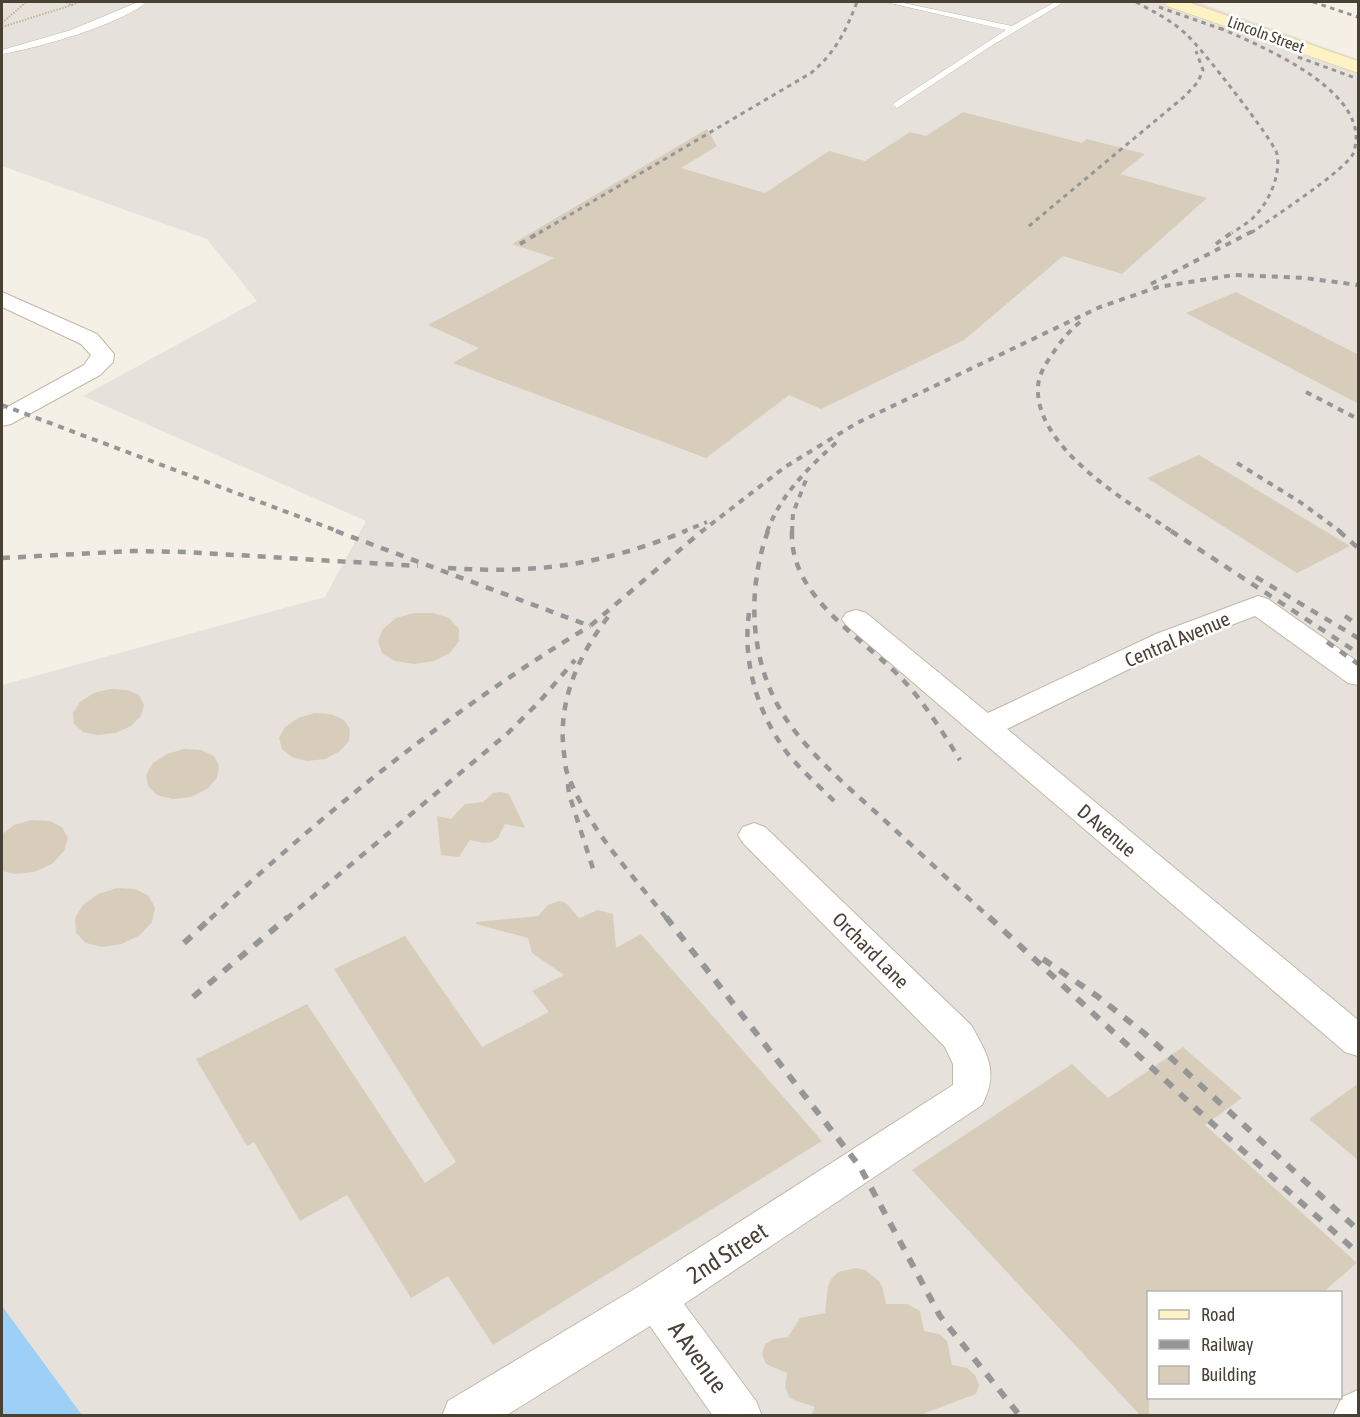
<svg xmlns="http://www.w3.org/2000/svg" width="1360" height="1417" viewBox="0 0 1360 1417" font-family="'Asap Condensed',sans-serif">
<rect width="100%" height="100%" fill="#f4f0e6"/>
<path fill="#e6e2db" fill-rule="evenodd" d="M2,2H1197L1358,59V1415H82L2,1306V685L325,597L366,521L83,396L257,301L207,239L2,166ZM1148,1292H1340V1398H1148Z"/>
<path fill="#e5e2de" d="M78,2H123L65,27L2,43V27L51,13Z"/>
<path fill="#9dcff7" d="M2,1306L82,1415H2Z"/>
<g fill="#d7cdba">
<path d="M963,112L1082,143L1087,139L1145,154L1120,174L1207,198L1122,274L1063,256L964,340L821,409L789,395L706,458L453,363L479,348L428,325L554,258L512,244L707,129L717,146L681,168L765,193L829,151L865,161L910,132L926,136Z"/>
<path d="M1236,292L1359,355V404L1186,313Z"/>
<path d="M1199,455L1350,546L1297,573L1147,478Z"/>
<path d="M414,613H433L449,618L459,629V641L450,653L434,661L414,664L395,661L382,653L378,641L383,629L396,618Z"/>
<path d="M110,689L127,690L139,695L144,705L141,716L131,726L115,733L97,735L83,732L74,724L73,713L80,702L94,693Z"/>
<path d="M314,713L331,714L344,720L350,729L349,741L340,751L325,759L307,761L292,757L282,749L279,738L285,727L298,718Z"/>
<path d="M184,749L201,750L214,756L219,766L217,778L207,789L191,797L173,799L157,795L148,786L146,775L153,763L167,754Z"/>
<path d="M501,792L509,794L525,828L505,824L498,838L492,842L484,843L470,840L459,857L441,855L437,816L451,819L465,804L483,802L493,793Z"/>
<path d="M32,820L50,821L62,827L68,838L64,851L52,864L34,872L15,874L2,871V834L14,825Z"/>
<path d="M117,888L135,889L149,896L155,908L152,922L140,935L122,944L102,947L86,943L76,933L75,918L83,905L98,894Z"/>
<path d="M559,901L566,903L579,918L598,910L613,914L616,948L641,934L822,1141L493,1345L448,1276L411,1298L347,1195L300,1221L254,1142L247,1146L196,1059L307,1004L425,1183L456,1162L334,969L405,936L482,1047L549,1012L532,991L564,975L532,953L528,938L476,924V922L538,916L548,905Z"/>
<path d="M1183,1047L1242,1098L1205,1125L1357,1263L1322,1293H1149V1416H1141L912,1170L1072,1064L1108,1098Z"/>
<path d="M1359,1083V1161L1309,1119Z"/>
<path d="M856,1268L865,1270L879,1281L883,1289L886,1304H907L920,1311L924,1331L939,1334L947,1341L952,1365L967,1368L975,1375L979,1385L976,1394L917,1416H811L815,1407L794,1400L789,1397L785,1387L787,1373L766,1364L762,1354L765,1344L774,1339L788,1337L800,1318L825,1313L828,1286L832,1278L838,1272Z"/>
</g>
<g fill="none" stroke-linecap="round" stroke-linejoin="round">
<g stroke="#c1b9a7" stroke-width="1">
<g id="lane">
<path d="M138,2H147C119,25 38,48 2,54V50L71,30Z"/>
<path d="M886,2H899L1012,26L1055,2H1064L991,46L897,108L893,105L894,103L1006,30Z"/>
</g>
</g>
<g stroke="#c1b9a7" stroke-width="2">
<g id="street">
<path d="M2,292L97,334L114,354L113,362L100,375L11,424L2,426V410L84,365L91,355L81,344L2,307Z"/>
<path d="M1258,596L1268,599L1358,662V685L1348,683L1255,616L1176,646L1007,729L1358,1020V1056L1345,1052L846,625L842,619L846,613L856,610L866,613L988,713L1156,634Z"/>
<path d="M754,823L765,827L971,1025C988,1055 999,1072 982,1105L684,1304L756,1401L762,1416H713L650,1326L505,1416H442L448,1401L641,1285L953,1085V1064L945,1047L743,843L738,835L743,827Z"/>
<path d="M1358,1390V1416H1333L1342,1397Z"/>
</g>
</g>
<g stroke="#d8c791" stroke-width="1">
<path id="secondary" d="M1164,2H1188L1358,61V73L1167,6Z"/>
</g>
<g stroke="#c4b597" stroke-width="2" stroke-dasharray="1.5 1.5" stroke-linecap="butt">
<path d="M72,5L79,2"/>
<path d="M2,23L26,2"/>
<path d="M2,27L72,5L65,2"/>
</g>
<use href="#lane" fill="#fff" fill-rule="evenodd"/>
<use href="#street" fill="#fff" fill-rule="evenodd"/>
<use href="#secondary" fill="#fff3c5" fill-rule="evenodd"/>
<g stroke="#969696" stroke-width="3" stroke-dasharray="4.5 4.5" stroke-linecap="butt">
<path d="M1136,2C1154,12 1171,20 1186,34C1199,45 1275,142 1277,154C1281,175 1269,202 1254,217C1248,223 1239,228 1232,233"/>
<path d="M1313,2L1358,17"/>
<path d="M1159,7L1227,31"/>
<path d="M1220,28C1258,45 1360,86 1356,141C1355,145 1355,151 1353,154C1342,173 1273,217 1251,233"/>
<path d="M1298,57L1358,79"/>
<path d="M1029,226L1185,96L1198,82L1203,70L1196,51"/>
<path d="M539,233L811,73C835,53 846,31 857,2"/>
</g>
<g stroke="#969696" stroke-width="4" stroke-dasharray="6 6" stroke-linecap="butt">
<path d="M520,244L542,231"/>
<path d="M1216,244L1234,231"/>
<path d="M1151,284L1253,231"/>
<path d="M1080,322C1069,331 1061,341 1053,353C1046,363 1039,374 1038,386C1034,448 1129,503 1173,532"/>
<path d="M1306,392L1358,419"/>
<path d="M2,405L340,532"/>
<path d="M1237,463L1300,502L1341,532"/>
<path d="M682,532L707,522"/>
<path d="M701,532L785,467L857,423L1100,307L1158,287L1234,275L1305,278L1358,285"/>
<path d="M767,532C781,494 808,468 838,441"/>
<path d="M792,532L793,513L806,480"/>
</g>
<g stroke="#969696" stroke-width="4.5" stroke-dasharray="8 8" stroke-linecap="butt">
<path d="M336,531L590,626L702,531"/>
<path d="M768,531C745,594 750,671 791,726C816,760 849,788 881,817C917,850 954,885 991,919"/>
<path d="M792,531C789,598 864,638 904,681C926,705 943,733 960,760"/>
<path d="M1171,531L1358,653"/>
<path d="M1339,531L1358,548"/>
<path d="M2,558L133,551L186,552L418,566"/>
<path d="M448,568C539,574 601,565 686,531"/>
<path d="M1256,577L1358,638"/>
<path d="M749,613C742,662 758,715 788,754C802,771 819,786 834,801"/>
<path d="M1345,616L1358,625"/>
<path d="M608,617C578,656 557,703 564,753C565,760 565,769 568,775C588,829 632,874 667,919"/>
<path d="M1327,642L1358,664"/>
<path d="M568,784L569,794L595,875"/>
<path d="M210,919C328,809 452,709 590,626"/>
<path d="M286,919L508,733L540,701L575,660"/>
</g>
<g stroke="#969696" stroke-width="6" stroke-dasharray="10 10" stroke-linecap="butt">
<path d="M666,917L860,1167L940,1316L1020,1416"/>
<path d="M989,917L1204,1116L1358,1253"/>
<path d="M184,943L212,917"/>
<path d="M1043,959L1097,996L1144,1033L1358,1230"/>
<path d="M193,997L288,917"/>
</g>
</g>
<g text-anchor="middle" dominant-baseline="central" stroke-width="5" stroke-linejoin="round" paint-order="stroke">
<g font-size="16" fill="#484134" stroke="#fff">
<text transform="translate(1266 34) rotate(20)">Lincoln Street</text>
</g>
<g font-size="20" fill="#484134" stroke="#fff">
<text transform="translate(1177 639) rotate(-23)">Central Avenue</text>
<text transform="translate(1107 830) rotate(40)">D Avenue</text>
<text transform="translate(871 950) rotate(45)">Orchard Lane</text>
</g>
<g font-size="24" fill="#484134" stroke="#fff">
<text transform="translate(727 1253) rotate(-33)">2nd Street</text>
<text transform="translate(698 1357) rotate(54)">A Avenue</text>
</g>
</g>
<rect width="1360" height="1417" fill="none" stroke="#484134" stroke-width="6"/>
<rect x="1147" y="1291" width="195" height="108" fill="#ffffff" stroke="#b6b3ae" stroke-width="1.5"/>
<rect x="1159" y="1310" width="30" height="9" fill="#fff3c5" stroke="#b6b3ae" stroke-width="1.5"/>
<text x="1201" y="1321" font-size="18" fill="#484134">Road</text>
<rect x="1159" y="1340" width="30" height="9" fill="#969696" stroke="#b6b3ae" stroke-width="1.5"/>
<text x="1201" y="1351" font-size="18" fill="#484134">Railway</text>
<rect x="1159" y="1366" width="30" height="18" fill="#d7cdba" stroke="#b6b3ae" stroke-width="1.5"/>
<text x="1201" y="1381" font-size="18" fill="#484134">Building</text>
</svg>
